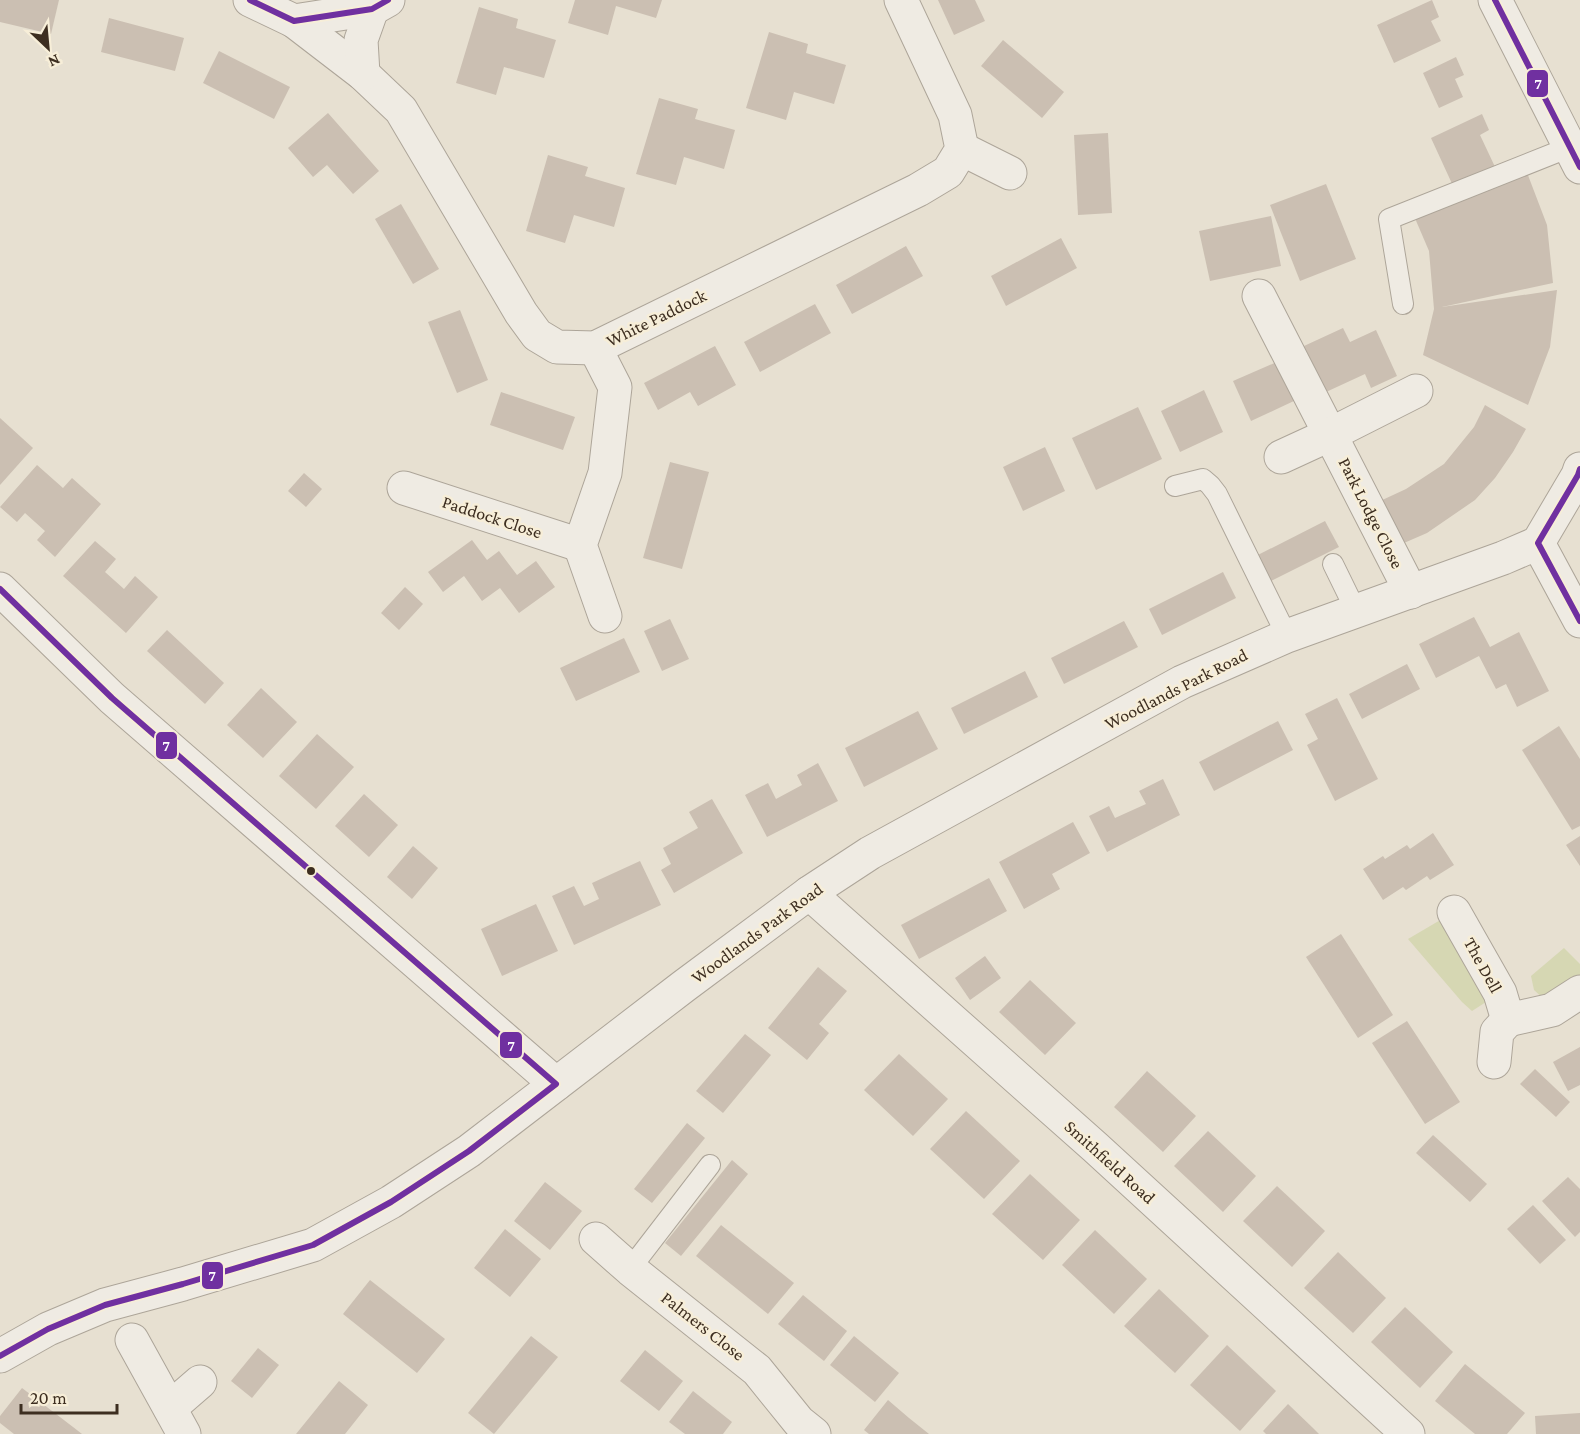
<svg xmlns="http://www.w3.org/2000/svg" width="1580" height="1434" viewBox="0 0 1580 1434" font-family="'Crimson Pro',serif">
<rect width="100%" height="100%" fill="#e7e0d1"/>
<g fill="#d6d7b3">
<path d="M1454,912L1500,993L1472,1011L1462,1002L1408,939Z"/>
<path d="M1564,948L1580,964V985L1544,999L1534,990L1531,976Z"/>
</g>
<g fill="#cbbfb2">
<path d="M0,0H59L51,34L0,22Z"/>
<path d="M575,0H662L656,18L616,6L608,35L568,23Z"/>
<path d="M938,0H975L985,21L954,35Z"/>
<path d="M1432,0L1439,17L1431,21L1441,41L1394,63L1377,25Z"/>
<path d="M479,7L518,19L516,28L556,40L544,78L504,67L496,95L456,83Z"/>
<path d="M109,18L184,38L175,71L101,52Z"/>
<path d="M769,32L808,44L806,53L846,65L834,104L794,92L786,120L746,108Z"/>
<path d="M1003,40L1064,92L1042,118L981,66Z"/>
<path d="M219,51L290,87L274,119L203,83Z"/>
<path d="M1456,57L1464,75L1455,79L1463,97L1439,108L1423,73Z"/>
<path d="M659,98L698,109L695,119L735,130L724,169L684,157L676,185L636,174Z"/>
<path d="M328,113L379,171L353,194L327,165L313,177L288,148Z"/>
<path d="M1482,114L1489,130L1480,135L1496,169L1454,188L1431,138Z"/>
<path d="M1108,133L1112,213L1078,215L1074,135Z"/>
<path d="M548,155L588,167L585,176L625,188L614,227L574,215L565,243L526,231Z"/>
<path d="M1526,170L1547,225L1553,283L1442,307L1557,290L1550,347L1528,405L1423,355L1434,309L1429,251L1414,216Z"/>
<path d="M1326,184L1356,259L1300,281L1270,205Z"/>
<path d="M401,204L439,269L413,284L375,219Z"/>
<path d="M1271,216L1281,266L1210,281L1199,231Z"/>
<path d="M1061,238L1077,268L1006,306L991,276Z"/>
<path d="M906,246L923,276L852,314L836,285Z"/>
<path d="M815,304L831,333L760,372L744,342Z"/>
<path d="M460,310L488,380L457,393L428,322Z"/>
<path d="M1343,328L1350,342L1376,330L1397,376L1371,388L1365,374L1326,392L1304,346Z"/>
<path d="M715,346L736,385L698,406L690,392L658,410L644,383Z"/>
<path d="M1279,361L1296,400L1251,421L1233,381Z"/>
<path d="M1204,390L1223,432L1180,452L1161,411Z"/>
<path d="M501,392L575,417L563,450L490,425Z"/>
<path d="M1485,405L1526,429L1513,452L1495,478L1475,500L1427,533L1397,546L1378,502L1406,489L1444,464L1474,427Z"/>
<path d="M1138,407L1162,459L1096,490L1072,438Z"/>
<path d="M0,418L33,448L0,485Z"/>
<path d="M1045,447L1065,491L1023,511L1003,467Z"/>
<path d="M670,462L709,472L682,569L643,558Z"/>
<path d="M37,465L63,488L72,478L101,504L55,557L37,540L45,531L25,513L17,522L0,507Z"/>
<path d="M304,473L322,489L306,507L288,491Z"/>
<path d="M1325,521L1339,547L1265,584L1252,558Z"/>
<path d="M472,540L487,560L499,551L517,575L536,561L555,587L519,613L500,588L482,601L464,576L443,592L428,572Z"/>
<path d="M95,541L116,559L105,572L124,589L135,576L158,597L126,633L63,576Z"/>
<path d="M1223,572L1236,598L1162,635L1149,609Z"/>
<path d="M405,587L423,604L399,630L381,613Z"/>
<path d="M1474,617L1490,647L1519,632L1549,691L1517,707L1506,684L1496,689L1479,656L1436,678L1419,644Z"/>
<path d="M670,619L689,659L662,671L644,631Z"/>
<path d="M1124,621L1138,647L1064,684L1051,658Z"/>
<path d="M167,630L224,683L205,704L147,651Z"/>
<path d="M624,638L640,672L576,701L560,668Z"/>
<path d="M1407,664L1420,689L1362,719L1349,694Z"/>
<path d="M1025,671L1038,697L964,734L951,708Z"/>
<path d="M261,688L297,722L263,758L227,725Z"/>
<path d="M1337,698L1378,779L1335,801L1307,745L1318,739L1305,714Z"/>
<path d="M918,711L938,749L864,787L845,748Z"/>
<path d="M1278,721L1293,750L1214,791L1199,762Z"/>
<path d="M1559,726L1580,759V826L1572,830L1522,750Z"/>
<path d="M317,734L354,767L316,809L279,776Z"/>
<path d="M818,763L838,801L767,837L745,795L768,783L776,799L802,785L797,775Z"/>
<path d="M1163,779L1180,815L1107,852L1089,816L1109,806L1115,818L1146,804L1139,791Z"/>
<path d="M364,794L398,825L369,857L335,826Z"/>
<path d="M712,799L743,853L674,893L661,870L671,864L663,848L698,828L689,812Z"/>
<path d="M1073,822L1090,853L1052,874L1060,889L1024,909L999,862Z"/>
<path d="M1433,833L1454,865L1430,880L1427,876L1406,890L1403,887L1383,900L1363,869L1383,856L1385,859L1407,845L1410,849Z"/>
<path d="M1580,836V866L1566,845Z"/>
<path d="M413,846L438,868L412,899L387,877Z"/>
<path d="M640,861L661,905L574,945L552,896L574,886L584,906L599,899L592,883Z"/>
<path d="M989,878L1007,911L919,959L901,925Z"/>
<path d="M536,904L558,951L502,976L481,929Z"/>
<path d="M1341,934L1393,1015L1358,1038L1306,957Z"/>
<path d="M985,956L1001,978L970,1000L955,978Z"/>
<path d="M818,967L847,991L819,1024L829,1033L807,1060L768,1028Z"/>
<path d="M1030,980L1076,1023L1045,1055L999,1012Z"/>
<path d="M1407,1021L1460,1102L1425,1124L1372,1043Z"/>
<path d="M745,1034L771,1055L723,1113L696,1091Z"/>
<path d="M1580,1047V1085L1568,1091L1553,1062Z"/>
<path d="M899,1054L948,1099L913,1136L864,1090Z"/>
<path d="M1535,1069L1570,1102L1556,1117L1520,1084Z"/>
<path d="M1147,1071L1196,1116L1163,1152L1114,1107Z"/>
<path d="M966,1111L1020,1161L984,1199L930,1149Z"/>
<path d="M687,1123L705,1138L652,1203L634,1189Z"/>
<path d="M1208,1131L1256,1176L1223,1212L1174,1166Z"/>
<path d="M1433,1135L1487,1184L1470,1202L1416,1153Z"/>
<path d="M732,1160L748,1174L681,1256L665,1243Z"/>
<path d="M1030,1174L1080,1220L1043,1260L992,1214Z"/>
<path d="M1568,1177L1580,1189V1232L1575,1237L1542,1201Z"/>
<path d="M545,1182L582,1211L550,1250L514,1221Z"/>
<path d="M1277,1186L1325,1231L1292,1267L1243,1221Z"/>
<path d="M1533,1205L1566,1240L1540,1264L1507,1229Z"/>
<path d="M721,1225L794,1283L768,1314L696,1256Z"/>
<path d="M505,1229L541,1259L510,1297L474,1268Z"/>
<path d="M1095,1230L1147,1279L1114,1314L1062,1265Z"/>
<path d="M1338,1252L1386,1298L1353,1333L1304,1288Z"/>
<path d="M370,1280L445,1339L417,1373L343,1314Z"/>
<path d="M1159,1289L1209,1336L1175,1373L1124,1326Z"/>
<path d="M803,1295L847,1331L824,1361L778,1324Z"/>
<path d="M1405,1307L1453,1352L1420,1388L1371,1342Z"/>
<path d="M531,1336L558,1357L494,1434L468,1413Z"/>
<path d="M854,1336L899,1373L875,1402L830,1365Z"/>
<path d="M1227,1345L1276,1391L1240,1431L1190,1385Z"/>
<path d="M258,1348L279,1365L252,1398L231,1381Z"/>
<path d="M645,1350L683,1381L659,1411L620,1381Z"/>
<path d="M1465,1364L1525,1413L1507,1434H1475L1435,1401Z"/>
<path d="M339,1381L368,1405L353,1424L345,1434H296Z"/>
<path d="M22,1388L73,1427L82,1434H14L0,1423V1416Z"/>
<path d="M693,1391L732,1422L723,1434H685L669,1422Z"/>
<path d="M888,1400L909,1418L929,1434H869L864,1430Z"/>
<path d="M1288,1404L1313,1428L1319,1434H1266L1263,1431Z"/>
<path d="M1580,1413V1434H1536L1535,1416Z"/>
</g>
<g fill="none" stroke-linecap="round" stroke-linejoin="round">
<g stroke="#ada599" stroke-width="22">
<g id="service">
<path d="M1403,304L1389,219L1570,147"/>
<path d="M1175,486L1203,479L1210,485L1217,494L1287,636"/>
<path d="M1333,564L1356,611"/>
<path d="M630,1269L710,1165"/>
</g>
</g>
<g stroke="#ada599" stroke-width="35">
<g id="minor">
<path d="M250,0L294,21L372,9L388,0"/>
<path d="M294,21L363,74L401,110L521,313L537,335L557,347L595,348L918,190L948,172L962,149L955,115L901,0"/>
<path d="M363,74L361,40L372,9"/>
<path d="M962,149L1010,173"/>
<path d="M1259,296L1411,592"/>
<path d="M595,348L615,387L605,473L580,545L605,616"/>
<path d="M1281,457L1331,434L1416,391"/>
<path d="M404,488L580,545"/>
<path d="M0,589L112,698L556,1084"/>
<path d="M809,893L1095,1147L1408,1434"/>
<path d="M1454,912L1500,993L1508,1020L1552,1010L1580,992"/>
<path d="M1494,1062L1497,1032L1508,1020"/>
<path d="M596,1239L630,1269L757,1370L799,1422L814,1434"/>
<path d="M132,1340L184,1434"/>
<path d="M170,1408L200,1382"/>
</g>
</g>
<g stroke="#ada599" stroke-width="35">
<g id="tertiary">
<path d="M1495,0L1580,167"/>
<path d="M1538,543L1580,621"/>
<path d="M1538,543L1578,475L1580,469"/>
<path d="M0,1356L48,1329L105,1305L183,1284L313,1245L391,1202L469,1151L684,986L809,893L870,853L1182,682L1287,636L1503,558L1538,543"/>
</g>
</g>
<use href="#service" stroke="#efebe3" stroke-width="20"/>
<use href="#minor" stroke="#efebe3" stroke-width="33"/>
<use href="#tertiary" stroke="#efebe3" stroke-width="33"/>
<g stroke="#f7eed8" stroke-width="10">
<g id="bus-1">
<path d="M250,0L294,21L372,9L388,0"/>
<path d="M1495,0L1580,167"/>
<path d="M1580,469L1578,475L1538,543L1580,621"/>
<path d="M0,589L112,698L556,1084L469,1151L391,1202L313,1245L183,1284L105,1305L48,1329L0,1356"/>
</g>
</g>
<use href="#bus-1" stroke="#7030a0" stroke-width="6"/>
</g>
<circle fill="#3d2e20" stroke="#f7eed8" stroke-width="2" cx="311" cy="871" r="5"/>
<g text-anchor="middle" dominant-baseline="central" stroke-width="5" stroke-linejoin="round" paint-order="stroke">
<g font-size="18" fill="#3d2e20" stroke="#f7eed8">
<text transform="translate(656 318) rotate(-26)">White Paddock</text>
<text transform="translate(1371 513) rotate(63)">Park Lodge Close</text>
<text transform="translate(492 517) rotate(18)">Paddock Close</text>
<text transform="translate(1176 689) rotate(-27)">Woodlands Park Road</text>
<text transform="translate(757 933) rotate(-36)">Woodlands Park Road</text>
<text transform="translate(1483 965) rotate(61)">The Dell</text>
<text transform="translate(1110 1162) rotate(42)">Smithfield Road</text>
<text transform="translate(703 1326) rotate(38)">Palmers Close</text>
</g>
</g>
<g stroke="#f7eed8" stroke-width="2">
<rect x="1526" y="69" width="23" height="29" rx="6" fill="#7030a0"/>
<rect x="155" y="731" width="23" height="29" rx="6" fill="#7030a0"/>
<rect x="499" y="1031" width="24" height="28" rx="6" fill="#7030a0"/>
<rect x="201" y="1261" width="23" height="29" rx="6" fill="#7030a0"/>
</g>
<g font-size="16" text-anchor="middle" font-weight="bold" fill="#fff">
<text x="1538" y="89">7</text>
<text x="166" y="751">7</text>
<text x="511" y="1051">7</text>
<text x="212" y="1281">7</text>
</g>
<g transform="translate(48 48) rotate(154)" stroke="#f7eed8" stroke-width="4.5" paint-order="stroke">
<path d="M0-4.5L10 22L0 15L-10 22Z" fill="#3d2e20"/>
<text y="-9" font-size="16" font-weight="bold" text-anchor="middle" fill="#3d2e20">N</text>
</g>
<path d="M21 1404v9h96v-9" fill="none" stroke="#3d2e20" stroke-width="3"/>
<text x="30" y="1404" font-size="18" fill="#3d2e20" stroke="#f7eed8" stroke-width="4.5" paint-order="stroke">20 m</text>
</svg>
